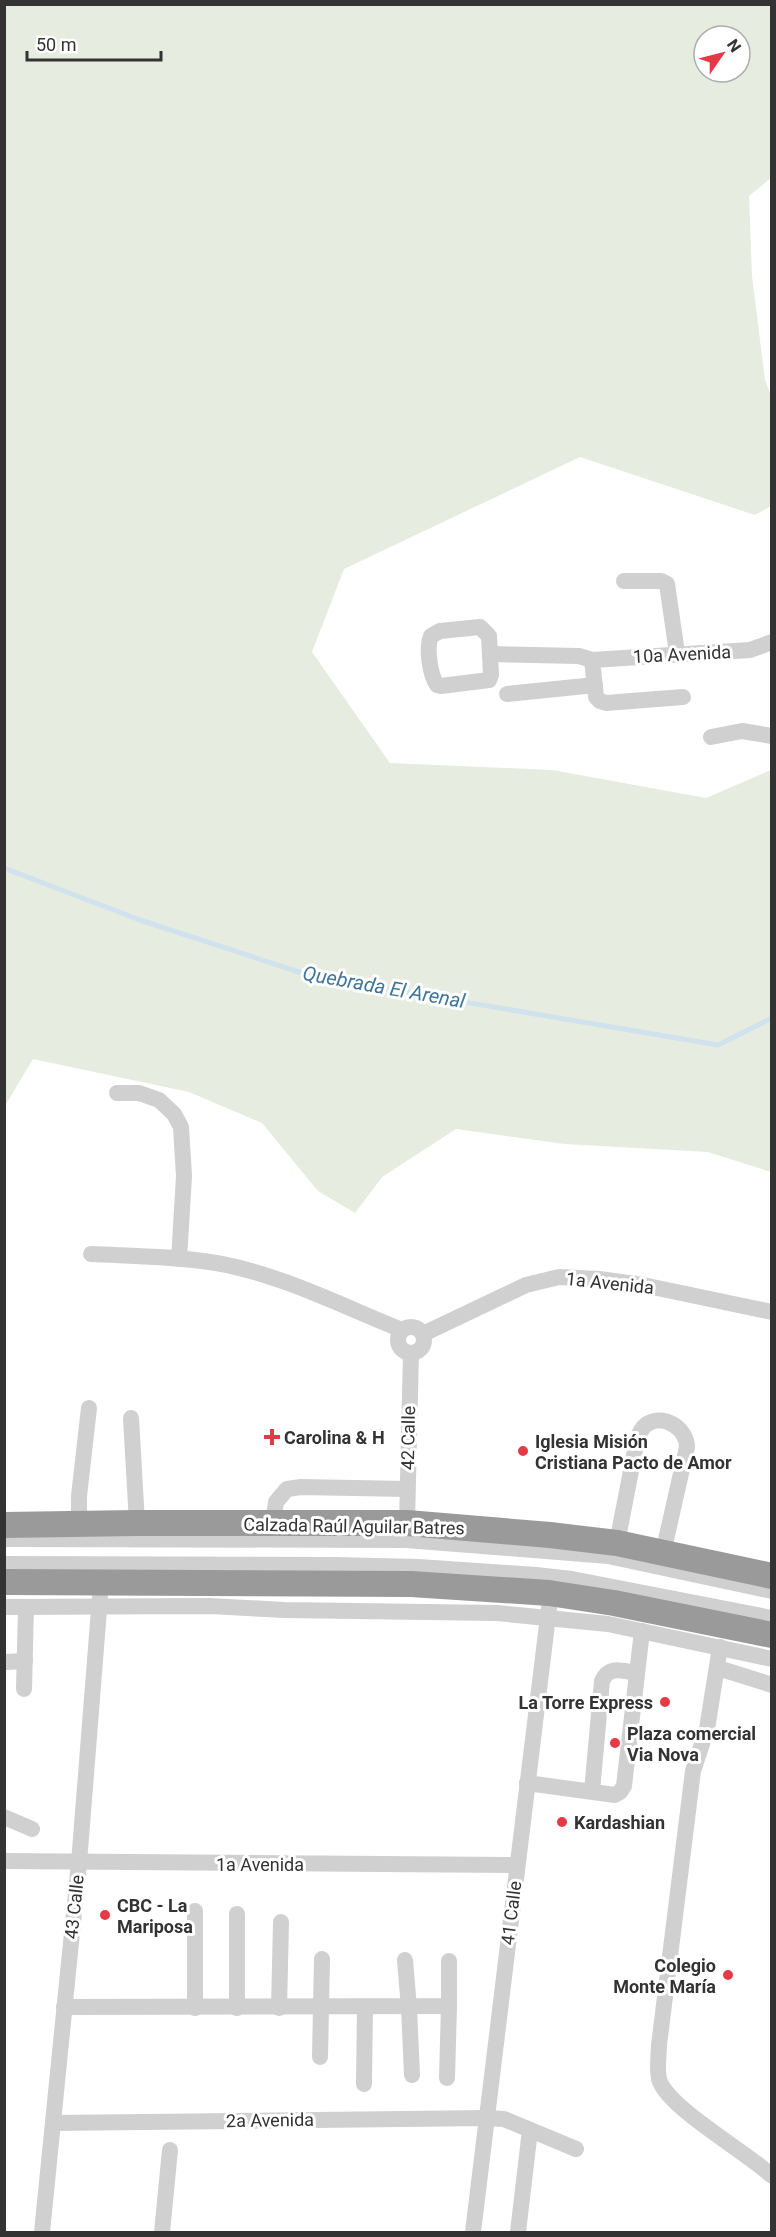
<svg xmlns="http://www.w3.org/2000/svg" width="776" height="2237" viewBox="0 0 776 2237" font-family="Roboto,sans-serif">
<rect width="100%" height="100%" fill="#fff"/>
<path fill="#e6ecdf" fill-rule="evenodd" d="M5,4L771,5V178L749,196L752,276L765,380L771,395V506L755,515L580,457L344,569L312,652L390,763L552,770L706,798L771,770V1172L708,1152L565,1144L456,1129L382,1177L355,1213L318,1191L262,1123L189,1092L33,1059L5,1106ZM704,36H740V72H704Z"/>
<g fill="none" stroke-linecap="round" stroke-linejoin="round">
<path stroke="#cfe2ee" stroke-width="5" d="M4,868L140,920L311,976L718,1045L772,1018"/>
<g stroke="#d0d0d0" stroke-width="16">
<path d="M624,581H661L667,584L677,653"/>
<path d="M480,627L489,636L491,675L489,680L441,686L437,685C430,675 426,648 431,636L440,631Z"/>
<path d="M490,654L579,656L592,660L750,650L772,642"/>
<path d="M592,660L596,697L600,701L606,703L683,697"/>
<path d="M507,694L595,685"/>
<path d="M711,737L742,731L772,736"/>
<path d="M117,1093H139L159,1100L174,1114L181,1127L184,1176L179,1259"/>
<path d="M91,1254C132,1256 175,1256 216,1263C280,1274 342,1306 402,1330"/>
<circle cx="411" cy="1340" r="13"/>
<path d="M423,1334L526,1285L559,1277L599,1279L643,1285L772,1312"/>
<path d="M131,1418L137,1523"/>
<path d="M407,1523L411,1353"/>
<path d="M273,1524L276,1502L287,1489L301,1487L407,1489"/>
<path d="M79,1525V1496L89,1408"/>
<path d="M4,1539L406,1540L608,1556L772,1591"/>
<path d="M617,1543L637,1440C639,1434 641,1428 647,1424C664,1413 687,1429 687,1447L663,1553"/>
<path d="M4,1564L335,1565L419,1567L536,1575L572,1579L772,1618"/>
<path d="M4,1607L210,1606L284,1610L497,1613L608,1624L772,1659"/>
<path d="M720,1647L707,1729L693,1771L659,2045C659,2055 656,2072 660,2082C673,2111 745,2151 772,2176"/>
<path d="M4,1662L25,1661"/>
<path d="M718,1668L772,1685"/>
<path d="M24,1689L26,1607"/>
<path d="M527,1783L615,1795L620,1792L624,1786L642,1631"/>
<path d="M592,1791L602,1681C609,1665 622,1671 637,1673"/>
<path d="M4,1817L32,1829"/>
<path d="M4,1861L516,1865"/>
<path d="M405,1960L409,2008L412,2075"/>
<path d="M64,2007L449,2006V1961"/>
<path d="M195,2008V1911"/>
<path d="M237,2008V1914"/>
<path d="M279,2008L281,1922"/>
<path d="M320,2057L322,1959"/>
<path d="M447,2078L449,2006"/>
<path d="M364,2084L365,2007"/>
<path d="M53,2123L487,2118L504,2119L576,2149"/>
<path d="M42,2232L79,1863L100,1597"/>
<path d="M162,2232L170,2150"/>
<path d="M473,2232L549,1608"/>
<path d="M518,2232L530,2130"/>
</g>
<g stroke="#9a9a9a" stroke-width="26">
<path d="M4,1525L137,1523H407L550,1535L617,1543L772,1576"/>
<path d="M4,1582L411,1584L549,1593L614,1603L772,1635"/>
</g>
</g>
<g fill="#e63946" stroke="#fff" stroke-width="2">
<path d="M269 1428h6v6h6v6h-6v6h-6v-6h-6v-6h6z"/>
<circle cx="523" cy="1451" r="6"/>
<circle cx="665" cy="1702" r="6"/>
<circle cx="615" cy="1743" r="6"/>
<circle cx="562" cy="1822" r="6"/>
<circle cx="105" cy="1915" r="6"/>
<circle cx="728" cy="1975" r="6"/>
</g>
<g text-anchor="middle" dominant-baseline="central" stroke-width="6" stroke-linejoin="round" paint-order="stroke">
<g font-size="18" fill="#333" stroke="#fff">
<text transform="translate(682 654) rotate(-3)">10a Avenida</text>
<text transform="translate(610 1283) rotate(6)">1a Avenida</text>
<text transform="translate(408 1438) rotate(-89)">42 Calle</text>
<text transform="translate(354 1526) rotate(1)">Calzada Raúl Aguilar Batres</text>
<text x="260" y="1864">1a Avenida</text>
<text transform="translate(74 1907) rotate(-84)">43 Calle</text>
<text transform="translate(511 1913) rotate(-83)">41 Calle</text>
<text transform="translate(270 2120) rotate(-1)">2a Avenida</text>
</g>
<g font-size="18" font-weight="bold" fill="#333" stroke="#fff" text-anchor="start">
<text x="284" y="1437">Carolina &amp; H</text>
<text x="535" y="1441">Iglesia Misión<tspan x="535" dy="21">Cristiana Pacto de Amor</tspan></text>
<text x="653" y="1702" text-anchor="end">La Torre Express</text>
<text x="627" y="1733">Plaza comercial<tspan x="627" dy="21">Via Nova</tspan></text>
<text x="574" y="1822">Kardashian</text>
<text x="117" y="1905">CBC - La<tspan x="117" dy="21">Mariposa</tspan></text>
<text x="716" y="1965" text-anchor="end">Colegio<tspan x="716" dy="21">Monte María</tspan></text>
</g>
<g font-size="20" font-style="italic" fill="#3f7597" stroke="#fff">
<text transform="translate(384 987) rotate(10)">Quebrada El Arenal</text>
</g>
</g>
<rect width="776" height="2237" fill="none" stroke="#333333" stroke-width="12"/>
<g transform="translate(722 54) rotate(55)"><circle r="28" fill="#ffffff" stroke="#adadad" stroke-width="1.5"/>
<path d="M0-4.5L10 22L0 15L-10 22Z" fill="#e63946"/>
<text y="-9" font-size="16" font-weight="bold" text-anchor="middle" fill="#333333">N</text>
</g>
<path d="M27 51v9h134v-9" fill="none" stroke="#333333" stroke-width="3"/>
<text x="36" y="51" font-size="18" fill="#333333" stroke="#ffffff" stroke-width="4.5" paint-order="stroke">50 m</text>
</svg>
